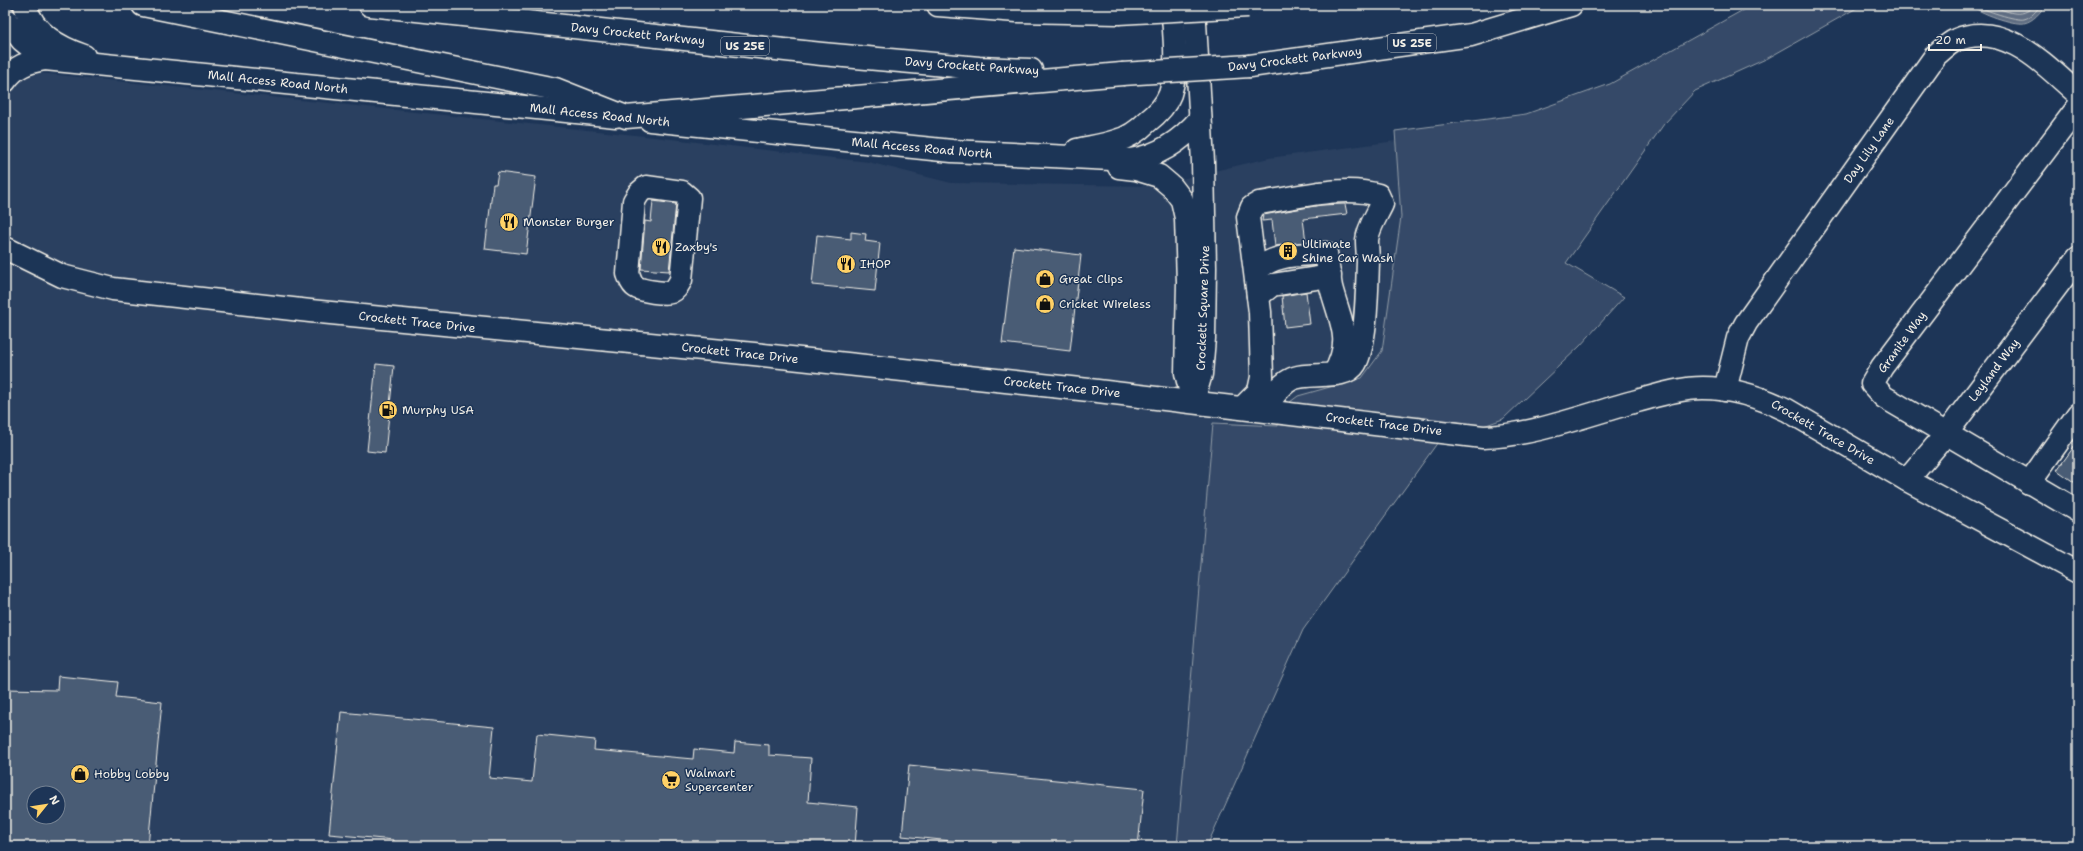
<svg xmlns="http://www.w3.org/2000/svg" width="2083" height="851" viewBox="0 0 2083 851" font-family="'Shantell Sans',sans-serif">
<rect width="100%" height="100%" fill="#1d3557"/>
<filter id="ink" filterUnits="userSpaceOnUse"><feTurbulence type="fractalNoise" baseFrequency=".025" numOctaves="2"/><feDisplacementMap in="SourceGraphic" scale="8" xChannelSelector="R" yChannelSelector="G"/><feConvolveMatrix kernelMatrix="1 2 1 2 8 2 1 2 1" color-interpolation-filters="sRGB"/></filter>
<g filter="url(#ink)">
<path fill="#2a4060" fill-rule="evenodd" d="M39,73L654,137L868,162L951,183L1152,186L1269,158L1396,141L1401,217L1382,351L1362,378L1298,396L1279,426L1213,423L1177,846H5V80L12,81ZM34,793H58V817H34Z"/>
<path fill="#354a67" stroke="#949ea8" d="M1752,5H1862L1768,58L1695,91L1664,124L1566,263L1624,297L1580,346L1503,419L1478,428L1451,420L1438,442L1303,630L1207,846H1177L1213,423L1278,426V411L1298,396L1362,378L1382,351L1401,217L1395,131L1526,114L1610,84Z"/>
<path fill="#5e6d82" stroke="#9aa2ab" d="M1971,5H2046C2040,12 2034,21 2024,23C2013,25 1979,13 1971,5Z"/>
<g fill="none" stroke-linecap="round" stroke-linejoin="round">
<g stroke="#b8bcbf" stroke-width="1">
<path d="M1977,5C1982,10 2017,21 2024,19C2032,17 2036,11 2041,5"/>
<path d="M1989,5C2005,10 2022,21 2034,5"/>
</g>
</g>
<g fill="#485b74" stroke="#f4f1e8" fill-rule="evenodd">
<path d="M498,172L536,177L526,254L485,249L493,184H496Z"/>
<path d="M653,201L676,204L669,271L641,269L645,221L651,222Z"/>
<path d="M1345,204L1347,214L1303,219L1306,242L1275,246L1272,220L1262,221L1263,215L1321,205Z"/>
<path d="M851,232L866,234L865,241L880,243L875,291L812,285L817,235L851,239Z"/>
<path d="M1014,247L1081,255L1070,351L1002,343Z"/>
<path d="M1306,292L1310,324L1285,327L1282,296Z"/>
<path d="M376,364L394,366L385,453L367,451Z"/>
<path d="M2078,441V485L2057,470Z"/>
<path d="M58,676L118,682L116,697L162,702L148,846H5V689L57,690ZM34,793H58V817H34Z"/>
<path d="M341,712L494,727L489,778L532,782L537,734L595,740L594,750L693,759L694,749L734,753L735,742L769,745V755L811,758L808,802L858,807L855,846H393L394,840L329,834Z"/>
<path d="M909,765L1144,789L1138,846H1001L902,836Z"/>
</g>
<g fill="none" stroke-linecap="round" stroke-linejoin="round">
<g stroke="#f4f1e8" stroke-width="25">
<g id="minor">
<path d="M25,5C33,33 58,47 84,56"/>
<path d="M5,18L22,40L45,59L616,116"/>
<path d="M5,81C15,66 28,62 45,59"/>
<path d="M2078,107L1882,367L1872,384L1884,397L2078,511"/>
<path d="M650,120L952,151L1131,160C1159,156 1182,140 1200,119"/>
<path d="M1077,150C1090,147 1104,145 1116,141C1128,138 1138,131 1147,122C1156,115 1166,105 1170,94C1179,66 1174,33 1172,5"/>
<path d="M1119,167L1136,169L1159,176L1172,187L1182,200L1186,218L1188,283L1186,373L1192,398"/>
<path d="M646,187L682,192L689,198L681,280C678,285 676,290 671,292C665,294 641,291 636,287C631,284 630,278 628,274L634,201L639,193Z"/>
<path d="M5,248L62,276L113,289L310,311L754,354L1089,390L1483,437C1533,436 1588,414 1637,401C1659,395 1680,388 1703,388C1733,388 1760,397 1787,410L1907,480L2078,572"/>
<path d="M1256,272C1271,253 1304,255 1326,253C1328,264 1329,276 1331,287C1340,322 1354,339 1334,374"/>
<path d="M1258,296L1272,285L1330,276"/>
<path d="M1725,390L1738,338L1746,323L1936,55C1942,50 1949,43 1956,40C2004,20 2045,65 2078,94"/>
<path d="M1193,401L1201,374L1204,338L1205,267L1203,162L1194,5"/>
<path d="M1243,407L1259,391L1262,377L1260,312L1248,217L1252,207L1259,203C1295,198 1344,184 1378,195L1382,204C1377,215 1368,228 1367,240C1367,247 1368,255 1368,262C1367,286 1367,344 1355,364C1345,382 1306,370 1290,380C1279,386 1271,399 1264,410"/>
<path d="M1907,480L1946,434L2078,258"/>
<path d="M2029,483L2078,414"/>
</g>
</g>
<g stroke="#f4f1e8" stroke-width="25">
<g id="highway">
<path d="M143,5L555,89L626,117L1122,74"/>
<path d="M370,5L822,54L979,68L1031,70"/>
<path d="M938,5L1017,11L1118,13"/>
<path d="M1250,66L1471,35L1571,5"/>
</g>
</g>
<use href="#minor" stroke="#1d3557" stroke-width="22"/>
<use href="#highway" stroke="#1d3557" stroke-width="22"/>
<g stroke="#f4f1e8" stroke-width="25" stroke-linecap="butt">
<g id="highway-bridge">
<path d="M1118,13L1248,6"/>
<path d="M1122,74L1250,66"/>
</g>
</g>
<use href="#highway-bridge" stroke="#1d3557" stroke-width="22"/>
</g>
</g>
<defs>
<g id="restaurant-disc" transform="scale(1)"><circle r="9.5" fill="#ffd166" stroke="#1d3557"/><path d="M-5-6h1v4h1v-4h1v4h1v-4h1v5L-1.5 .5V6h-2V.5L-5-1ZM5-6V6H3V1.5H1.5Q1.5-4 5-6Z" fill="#111"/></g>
<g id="building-disc" transform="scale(1)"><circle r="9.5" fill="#ffd166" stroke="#1d3557"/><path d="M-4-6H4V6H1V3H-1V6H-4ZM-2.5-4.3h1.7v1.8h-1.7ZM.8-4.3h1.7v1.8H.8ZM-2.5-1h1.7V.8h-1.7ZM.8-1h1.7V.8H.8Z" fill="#111"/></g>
<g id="shop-disc" transform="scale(1)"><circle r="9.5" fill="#ffd166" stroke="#1d3557"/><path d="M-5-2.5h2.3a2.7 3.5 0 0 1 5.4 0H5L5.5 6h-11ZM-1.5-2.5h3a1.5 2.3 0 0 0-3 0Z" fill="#111"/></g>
<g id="fuel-disc" transform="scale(1)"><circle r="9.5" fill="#ffd166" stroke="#1d3557"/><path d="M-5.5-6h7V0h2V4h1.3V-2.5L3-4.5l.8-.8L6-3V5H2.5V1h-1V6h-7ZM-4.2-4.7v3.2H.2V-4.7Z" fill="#111"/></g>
<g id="supermarket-disc" transform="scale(1)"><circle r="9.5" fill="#ffd166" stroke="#1d3557"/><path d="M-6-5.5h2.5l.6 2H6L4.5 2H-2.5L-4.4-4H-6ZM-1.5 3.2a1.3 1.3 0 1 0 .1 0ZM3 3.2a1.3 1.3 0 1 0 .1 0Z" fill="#111"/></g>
</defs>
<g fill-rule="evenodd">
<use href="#restaurant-disc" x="509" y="222"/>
<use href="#restaurant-disc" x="661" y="247"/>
<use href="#building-disc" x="1288" y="251"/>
<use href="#restaurant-disc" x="846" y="264"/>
<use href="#shop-disc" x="1045" y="279"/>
<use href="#shop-disc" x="1045" y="304"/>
<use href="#fuel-disc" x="388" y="410"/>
<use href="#shop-disc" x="80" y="774"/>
<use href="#supermarket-disc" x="671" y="780"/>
</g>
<g text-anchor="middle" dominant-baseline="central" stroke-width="3" stroke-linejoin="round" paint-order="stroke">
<g fill="#1d3557" stroke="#b4b9bc" stroke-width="1">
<rect x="1388" y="34" width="48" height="18" rx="3"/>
<rect x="721" y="37" width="48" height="18" rx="3"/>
</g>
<g font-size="11" font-weight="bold" fill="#f4f1e8">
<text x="1412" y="43">US 25E</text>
<text x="745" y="46">US 25E</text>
</g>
<g font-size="12" fill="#f4f1e8" stroke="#1d3557">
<text transform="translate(638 34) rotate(6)">Davy Crockett Parkway</text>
<text transform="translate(1295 59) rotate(-7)">Davy Crockett Parkway</text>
<text transform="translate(972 66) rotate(4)">Davy Crockett Parkway</text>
<text transform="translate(278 82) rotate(6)">Mall Access Road North</text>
<text transform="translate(600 115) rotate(6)">Mall Access Road North</text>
<text transform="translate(922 148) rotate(5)">Mall Access Road North</text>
<text transform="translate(1869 150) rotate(-55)">Day Lily Lane</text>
<text transform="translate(1203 308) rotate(-88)">Crockett Square Drive</text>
<text transform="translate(417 322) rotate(6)">Crockett Trace Drive</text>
<text transform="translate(1902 342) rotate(-54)">Granite Way</text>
<text transform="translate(740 353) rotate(6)">Crockett Trace Drive</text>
<text transform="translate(1994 370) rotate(-53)">Leyland Way</text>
<text transform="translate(1062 387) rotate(6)">Crockett Trace Drive</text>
<text transform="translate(1384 424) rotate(7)">Crockett Trace Drive</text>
<text transform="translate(1823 432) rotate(30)">Crockett Trace Drive</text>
</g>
<g font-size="12" fill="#f4f1e8" stroke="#1d3557" text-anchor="start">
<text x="523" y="222">Monster Burger</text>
<text x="1302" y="244">Ultimate<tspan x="1302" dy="14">Shine Car Wash</tspan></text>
<text x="675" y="247">Zaxby's</text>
<text x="860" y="264">IHOP</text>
<text x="1059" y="279">Great Clips</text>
<text x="1059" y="304">Cricket Wireless</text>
<text x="402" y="410">Murphy USA</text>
<text x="685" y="773">Walmart<tspan x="685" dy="14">Supercenter</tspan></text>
<text x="94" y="774">Hobby Lobby</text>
</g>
</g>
<rect width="2083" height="851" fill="none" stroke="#1d3557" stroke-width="20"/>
<rect x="10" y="10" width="2063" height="831" fill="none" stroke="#f4f1e8" stroke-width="1.5" filter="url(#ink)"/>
<g transform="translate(46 805) rotate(60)"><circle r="19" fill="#1d3557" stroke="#738091"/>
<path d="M0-3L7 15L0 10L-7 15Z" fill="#ffd166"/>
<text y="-6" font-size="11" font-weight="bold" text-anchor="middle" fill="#f4f1e8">N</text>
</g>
<path d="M1929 44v6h52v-6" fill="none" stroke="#f4f1e8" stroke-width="2"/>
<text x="1935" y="44" font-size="12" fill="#f4f1e8" stroke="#1d3557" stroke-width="3" paint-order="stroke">20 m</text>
</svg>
